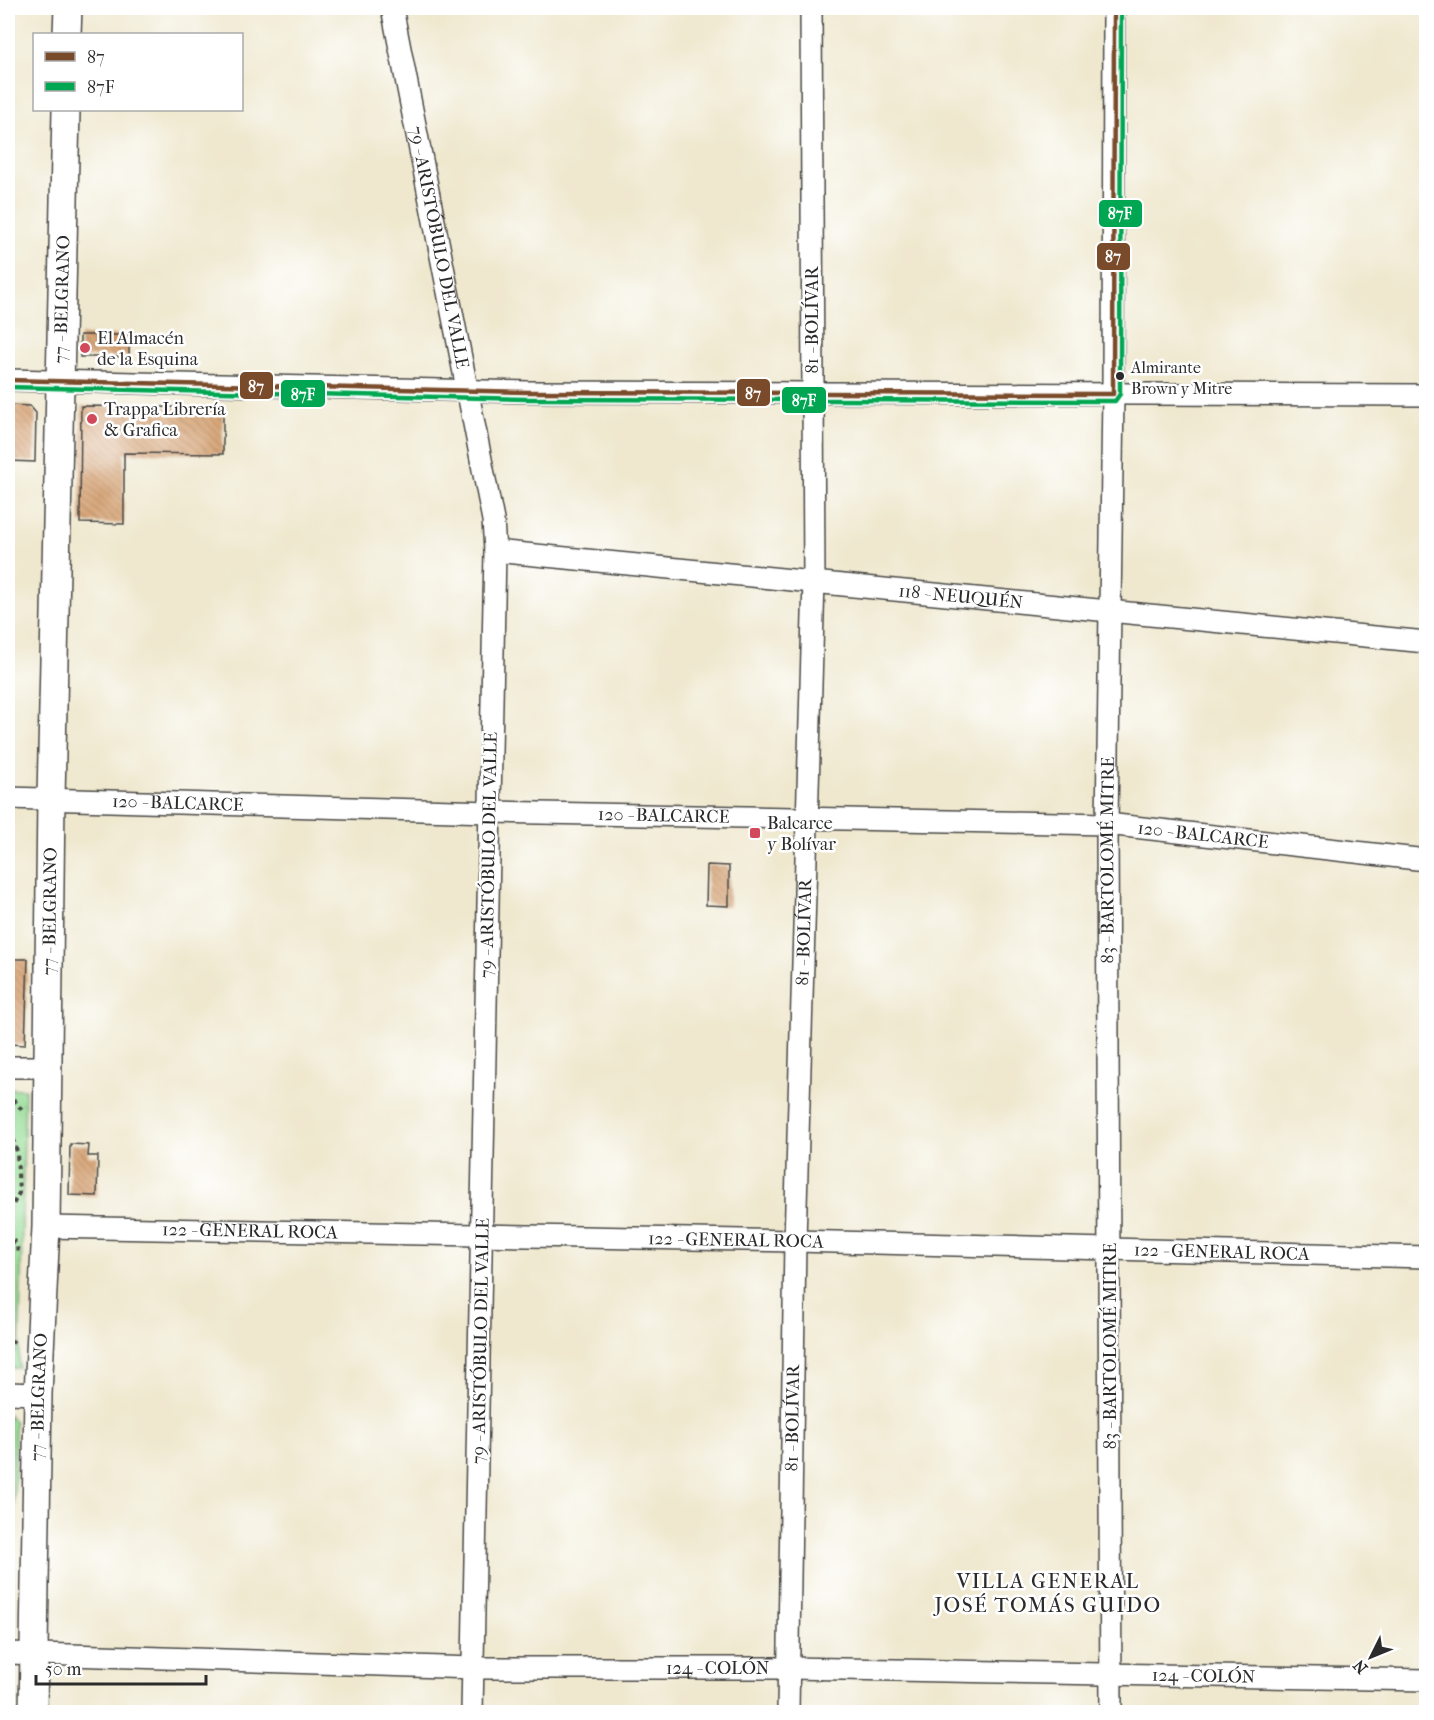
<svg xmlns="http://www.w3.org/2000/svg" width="1434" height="1720" viewBox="0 0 1434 1720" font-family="'IM FELL French Canon',serif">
<defs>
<pattern id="park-tufts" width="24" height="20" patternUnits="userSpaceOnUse" patternTransform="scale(1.5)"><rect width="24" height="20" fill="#95db95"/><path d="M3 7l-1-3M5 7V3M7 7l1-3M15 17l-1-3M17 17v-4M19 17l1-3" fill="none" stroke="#81bc81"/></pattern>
<pattern id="building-back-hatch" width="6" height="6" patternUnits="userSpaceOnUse" patternTransform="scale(1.5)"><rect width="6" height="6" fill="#d49d6b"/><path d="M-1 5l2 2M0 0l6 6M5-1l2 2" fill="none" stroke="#ac8058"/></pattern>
</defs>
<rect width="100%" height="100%" fill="#fff"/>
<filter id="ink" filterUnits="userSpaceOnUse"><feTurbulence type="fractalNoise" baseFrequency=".0167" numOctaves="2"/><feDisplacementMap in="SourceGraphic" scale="12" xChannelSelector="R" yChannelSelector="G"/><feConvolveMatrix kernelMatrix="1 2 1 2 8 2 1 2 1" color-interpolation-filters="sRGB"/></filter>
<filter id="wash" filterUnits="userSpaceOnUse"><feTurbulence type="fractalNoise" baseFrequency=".008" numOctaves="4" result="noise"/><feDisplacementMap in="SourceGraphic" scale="24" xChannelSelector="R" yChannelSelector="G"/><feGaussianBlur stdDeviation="1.35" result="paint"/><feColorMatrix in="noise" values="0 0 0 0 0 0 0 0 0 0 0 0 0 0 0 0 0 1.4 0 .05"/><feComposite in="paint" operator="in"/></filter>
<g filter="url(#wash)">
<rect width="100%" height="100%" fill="#efe8cf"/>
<path fill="#95db95" stroke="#608360" stroke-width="1.5" d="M8,1414L15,1422L14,1522H8Z"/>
<path fill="url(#park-tufts)" stroke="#608360" stroke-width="1.5" d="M8,1089H25L19,1368H8Z"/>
<g id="blocks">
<g fill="url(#building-back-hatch)">
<rect x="80" y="335" width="49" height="22"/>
<path d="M8,405L30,406L36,413L35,462L9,461Z"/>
<path d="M81,406L223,408V454L124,453V524L80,523Z"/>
<path d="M707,865L729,866V906L706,905Z"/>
<path d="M8,959H28L25,1045L8,1044Z"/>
<path d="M70,1144L89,1145L88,1156H98L97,1196L69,1195Z"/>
</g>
</g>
</g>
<g filter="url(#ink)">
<use href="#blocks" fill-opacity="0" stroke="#484744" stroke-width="1.5"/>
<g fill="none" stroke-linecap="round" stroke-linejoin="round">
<g stroke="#484744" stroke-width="24">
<g id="minor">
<path id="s1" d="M392,8L493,520L495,551L472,1712"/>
<path d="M8,380L528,392L1426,395"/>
<path id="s2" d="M495,551L1426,642"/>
<path id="s3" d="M8,798L490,812L1107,824L1426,860"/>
<path d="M8,1067H48"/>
<path id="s4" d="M46,1227L795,1241L1426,1257"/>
<path d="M8,1393L38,1394"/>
<path id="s5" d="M8,1653L474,1668H790L1426,1680"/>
<path id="s6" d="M788,1712L795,1241L814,581L811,8"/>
<path id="s7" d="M1111,1712L1107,824L1113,394L1114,8"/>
</g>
</g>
<g stroke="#484744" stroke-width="30">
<g id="tertiary">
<path d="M67,34L68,8"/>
<path id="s8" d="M33,1712L38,1394L46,1227L51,798L66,110"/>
</g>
</g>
<g stroke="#484744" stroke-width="4" stroke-dasharray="4.5 4.5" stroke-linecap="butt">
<path d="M8,1092L22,1110"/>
<path d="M8,1121L17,1152L19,1193L8,1214"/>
<path d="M8,1232L17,1246L18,1255"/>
<path d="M8,1352L15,1336"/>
</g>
<use href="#minor" stroke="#fff" stroke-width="21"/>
<use href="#tertiary" stroke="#fff" stroke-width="27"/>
<g stroke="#fff" stroke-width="9">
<path id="bus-1" d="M8,380L528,392L1113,394L1114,8"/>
</g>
<g stroke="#fff" stroke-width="9">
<path id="bus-2" d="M8,387L528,399L1115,401L1120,394L1121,8"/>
</g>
<use href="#bus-1" stroke="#7a4b2a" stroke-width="4.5"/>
<use href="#bus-2" stroke="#00a651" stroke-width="4.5"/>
</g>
</g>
<g fill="#d1495b" stroke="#fff" stroke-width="2">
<circle cx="85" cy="348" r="6"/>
<circle cx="92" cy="419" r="6"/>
<rect x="749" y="827" width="12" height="12" rx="3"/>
</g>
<circle fill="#2b2b2b" stroke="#fff" stroke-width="2" cx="1120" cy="376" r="5"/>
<g text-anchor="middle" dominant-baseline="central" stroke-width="5" stroke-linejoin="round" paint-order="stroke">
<g font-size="16" fill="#2b2b2b" stroke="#fff" text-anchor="start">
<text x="1131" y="367">Almirante<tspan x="1131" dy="21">Brown y Mitre</tspan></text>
</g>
<g font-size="18" fill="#2b2b2b" stroke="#fff">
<text stroke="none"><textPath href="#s1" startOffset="244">79 - ARISTÓBULO DEL VALLE</textPath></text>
<text stroke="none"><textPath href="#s8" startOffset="1413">77 - BELGRANO</textPath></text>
<text transform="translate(812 320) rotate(-90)">81 - BOLÍVAR</text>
<text stroke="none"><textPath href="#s2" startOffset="468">118 - NEUQUÉN</textPath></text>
<text stroke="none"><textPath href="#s3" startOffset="170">120 - BALCARCE</textPath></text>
<text stroke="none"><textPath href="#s3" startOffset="656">120 - BALCARCE</textPath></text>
<text stroke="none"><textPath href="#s3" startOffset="1196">120 - BALCARCE</textPath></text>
<text transform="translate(489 855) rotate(-89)">79 - ARISTÓBULO DEL VALLE</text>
<text stroke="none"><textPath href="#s7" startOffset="852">83 - BARTOLOMÉ MITRE</textPath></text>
<text stroke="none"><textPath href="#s8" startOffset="801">77 - BELGRANO</textPath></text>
<text stroke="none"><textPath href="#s6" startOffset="780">81 - BOLÍVAR</textPath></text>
<text stroke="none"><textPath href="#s4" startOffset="204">122 - GENERAL ROCA</textPath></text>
<text stroke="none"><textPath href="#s4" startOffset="690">122 - GENERAL ROCA</textPath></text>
<text stroke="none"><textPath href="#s4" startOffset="1176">122 - GENERAL ROCA</textPath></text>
<text transform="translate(481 1341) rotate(-89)">79 - ARISTÓBULO DEL VALLE</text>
<text transform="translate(1110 1346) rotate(-90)">83 - BARTOLOMÉ MITRE</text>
<text stroke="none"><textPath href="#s8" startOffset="315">77 - BELGRANO</textPath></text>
<text stroke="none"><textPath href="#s6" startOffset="294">81 - BOLÍVAR</textPath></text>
<text stroke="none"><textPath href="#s5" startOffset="710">124 - COLÓN</textPath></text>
<text stroke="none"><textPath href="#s5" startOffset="1196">124 - COLÓN</textPath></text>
</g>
<g font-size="18" fill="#2b2b2b" stroke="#fff" text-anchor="start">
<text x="97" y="338">El Almacén<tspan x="97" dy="21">de la Esquina</tspan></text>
<text x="104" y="409">Trappa Librería<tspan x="104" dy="21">&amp; Grafica</tspan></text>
<text x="767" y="823">Balcarce<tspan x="767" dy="21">y Bolívar</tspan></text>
</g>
<g font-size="21" letter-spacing="1.5" fill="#2b2b2b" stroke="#fff">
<text x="1048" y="1581">VILLA GENERAL<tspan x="1048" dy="24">JOSÉ TOMÁS GUIDO</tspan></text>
</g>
</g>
<g stroke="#fff" stroke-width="2">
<rect x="1098" y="199" width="45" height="29" rx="6" fill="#00a651"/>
<rect x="1096" y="242" width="35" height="29" rx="6" fill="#7a4b2a"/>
<rect x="239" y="371" width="35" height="29" rx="6" fill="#7a4b2a"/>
<rect x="736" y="378" width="35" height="29" rx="6" fill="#7a4b2a"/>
<rect x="280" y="379" width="46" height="29" rx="6" fill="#00a651"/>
<rect x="781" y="386" width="46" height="28" rx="6" fill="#00a651"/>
</g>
<g font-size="16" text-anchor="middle" font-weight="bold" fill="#fff">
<text x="1120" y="219">87F</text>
<text x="1113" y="262">87</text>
<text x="256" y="392">87</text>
<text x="753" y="399">87</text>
<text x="303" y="400">87F</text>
<text x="804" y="406">87F</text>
</g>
<rect width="1434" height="1720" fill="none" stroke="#fff" stroke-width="30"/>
<rect x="33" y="33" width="210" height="78" fill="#ffffff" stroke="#aaaaaa" stroke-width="1.5"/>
<rect x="45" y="52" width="30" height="9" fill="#7a4b2a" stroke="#aaaaaa" stroke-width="1.5"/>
<text x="87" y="63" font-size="18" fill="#2b2b2b">87</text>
<rect x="45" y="82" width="30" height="9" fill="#00a651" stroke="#aaaaaa" stroke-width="1.5"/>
<text x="87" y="93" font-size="18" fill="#2b2b2b">87F</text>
<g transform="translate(1371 1657) rotate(227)" stroke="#ffffff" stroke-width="4.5" paint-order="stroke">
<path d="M0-4.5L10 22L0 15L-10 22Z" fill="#2b2b2b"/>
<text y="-9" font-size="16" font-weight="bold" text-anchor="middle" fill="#2b2b2b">N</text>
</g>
<path d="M36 1675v9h170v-9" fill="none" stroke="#2b2b2b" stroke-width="3"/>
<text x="45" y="1675" font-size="18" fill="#2b2b2b" stroke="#ffffff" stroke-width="4.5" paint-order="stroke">50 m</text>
</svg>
